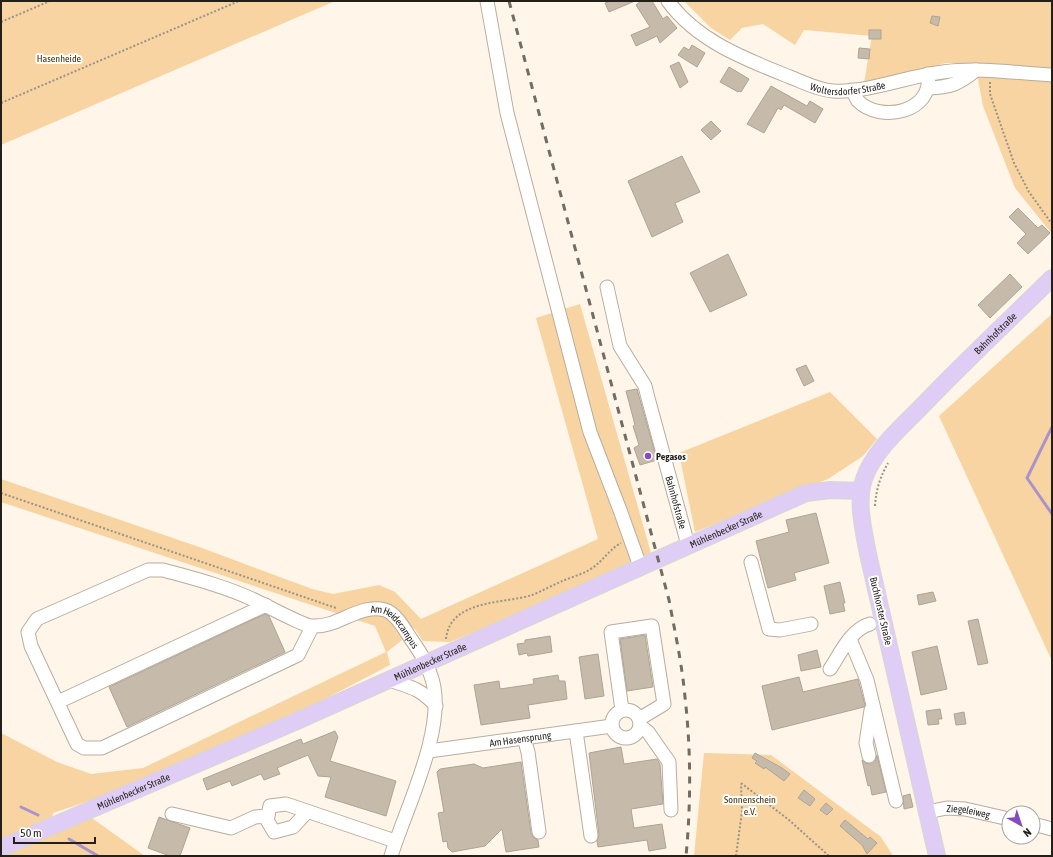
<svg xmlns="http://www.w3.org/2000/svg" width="1053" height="857" viewBox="0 0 1053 857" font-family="'Asap Condensed',sans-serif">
<rect width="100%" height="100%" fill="#fff5e8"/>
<g fill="#f7d4a1">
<path d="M1,1H335L1,145Z"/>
<path d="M684,1H1052V234L1015,188L983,106L975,63H946L864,83L872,36L804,30L795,45L763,24L742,28L730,40L711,28Z"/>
<path d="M580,304L651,553L623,568L554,599L450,642L423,641L414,628L402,640L387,652L390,665L283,721L125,789L53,813L50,832L89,816L145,856H1V733L57,762L91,774L143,768L386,652L375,626L1,502V479L202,548L312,589L333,594L379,585L395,592L421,619L598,539L536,318Z"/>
<path d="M1052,314V661L939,416Z"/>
<path d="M830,392L877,439L863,456L828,479L695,532L679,453Z"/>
<path d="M704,753L771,755L881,837L893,856H694Z"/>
</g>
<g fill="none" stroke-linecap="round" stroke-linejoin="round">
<g stroke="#aa93c9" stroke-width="3">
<path d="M1052,427L1027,478L1052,514"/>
<path d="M21,807L38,815"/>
<path d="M69,839L98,856"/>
</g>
</g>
<g fill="#c6bbab" stroke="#afa494">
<path d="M611,1H635L609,12L605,3Z"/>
<path d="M641,1H652L663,19L667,16L677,28L660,43L657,36L636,46L631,35L650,27L636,5Z"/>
<path d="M932,16L940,17L938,26L930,23Z"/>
<rect x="869" y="30" width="12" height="9"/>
<path d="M692,45L705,53L697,67L678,55L684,47L689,50Z"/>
<path d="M859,48L870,49L869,59L858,58Z"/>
<path d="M679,62L688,82L680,88L670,66Z"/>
<path d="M729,67L749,79L741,92L739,91L738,92L720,82Z"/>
<path d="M771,86L807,106L810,101L823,109L815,123L784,105L781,110L778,108L764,133L747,124Z"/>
<path d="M711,121L721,131L711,140L701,130Z"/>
<path d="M682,156L700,192L675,203L683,222L652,237L628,181Z"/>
<path d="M1018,208L1038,228L1042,225L1050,233L1028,254L1017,243L1026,234L1009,217Z"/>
<path d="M728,254L747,295L710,312L690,273Z"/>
<path d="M1010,274L1022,287L990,318L978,305Z"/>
<path d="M806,365L814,381L804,386L796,369Z"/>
<path d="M637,389L657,460L640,465L634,448L639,445L633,426L635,425L626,391Z"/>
<path d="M816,513L829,563L794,573L796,580L768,588L756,541L789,532L786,520Z"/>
<path d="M840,582L845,603H843L845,611L830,614L824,586Z"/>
<path d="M933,592L936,601L919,605L917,595Z"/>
<path d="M265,614L269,616L285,652L127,727L109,687Z"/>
<path d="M978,619L988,663L978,665L968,621Z"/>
<path d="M645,635L653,687L627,691L620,639Z"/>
<path d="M550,636L552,652L528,656L527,653L519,655L517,644L525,643V640Z"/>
<path d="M937,646L947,689L921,695L912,652Z"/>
<path d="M817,650L821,667L801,671L798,655Z"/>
<path d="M598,654L604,696L585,699L579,657Z"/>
<path d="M558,675L559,681H565L567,699L528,705L530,718L481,725L474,685L499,681L500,689L534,684L533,679Z"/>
<path d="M799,677L803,692L858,679L865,705L864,707L772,730L762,686Z"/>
<path d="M940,709L942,719H938L939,724L928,725L926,711Z"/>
<path d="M964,712L966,724L956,725L954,714Z"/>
<path d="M335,731L338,737L330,761L396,781L386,816L325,797L331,777L318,776L308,755L277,768L280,774L264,780L261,774L232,786L230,781L207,790L203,779L301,739L303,744Z"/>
<path d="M621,747L624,764L657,759L660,764L663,804L631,809L634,828L662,824L666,848L649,851L647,840L598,847L597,841L599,835L589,753Z"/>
<path d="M755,753L782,768L790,774L784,781L765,767L764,769L755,763L757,761L752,758Z"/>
<path d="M877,755L886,792L872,795L870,785L868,786L862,760L866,763L871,764L875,762Z"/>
<path d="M521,762L531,833L533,837L538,840L539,847L506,852L502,829L485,846L452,852L448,848L447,841L443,842L438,813L444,812L437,772L440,769L474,764L483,768Z"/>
<path d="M804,790L815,799L810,806L798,798Z"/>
<path d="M910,794L913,807L904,809L903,796Z"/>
<path d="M826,803L833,809L827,815L820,810Z"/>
<path d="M159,817L190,828L180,856H170L148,848Z"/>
<path d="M845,820L868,839L870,837L877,843L867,854L862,845L840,826Z"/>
</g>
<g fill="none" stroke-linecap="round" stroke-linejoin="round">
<g stroke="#b8ad9d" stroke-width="15">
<g id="minor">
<path d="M487,1L507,113L590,432L620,510L640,566"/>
<path id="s1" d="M668,1C697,41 745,59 790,77C803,82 818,90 833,91C868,93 907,76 943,72C979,67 1016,73 1052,75"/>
<path d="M929,88C951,87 959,84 976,70"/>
<path d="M852,90C854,93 856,98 858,101C880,123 934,113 928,74"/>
<path id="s2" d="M607,287L620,346L645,386L648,398L688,545"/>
<path d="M751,562L769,629L780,630L811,624"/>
<path id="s3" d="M312,627L298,655L102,748H84L77,744L31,646L28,632L37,619L148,570H163C192,578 224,586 252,599C264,604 303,626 312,626C338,628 359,603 385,610C396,613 405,630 411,639C420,652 428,664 432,679C447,728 406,808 391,856"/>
<path d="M850,639L867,680L896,801"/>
<path d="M830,669C840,654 851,629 870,624"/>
<path d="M389,680C410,687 420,688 436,706"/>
<path d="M58,702L266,605"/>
<circle cx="626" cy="724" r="14"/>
<path d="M622,710L611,632L652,626L664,704L639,719"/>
<path d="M640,726L648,732L669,762L671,810"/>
<path d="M576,731L591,836"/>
<path d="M524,738L528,752L539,832"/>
<path id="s4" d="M429,751L612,726"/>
<path d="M869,756L866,743L871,710"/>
<path d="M307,812L293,827L274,832L267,820L270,806L286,804L395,841"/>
<path id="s5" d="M927,812L947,808L965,809L1009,819"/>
<path d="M172,814L231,828L255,817L268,816"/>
<path d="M1033,824L1052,829"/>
</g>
</g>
<g stroke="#d7d7d6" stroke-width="18">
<g id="major">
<path id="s6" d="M1,848L297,721L806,493L830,490L861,491"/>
<path id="s7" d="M937,856L868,554C864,531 856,503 864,479C874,450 901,428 922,406C964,362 1008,321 1052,278"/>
</g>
</g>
<g stroke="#9a9389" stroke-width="2" stroke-dasharray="2 2" stroke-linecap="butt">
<path d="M1,22L50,1"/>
<path d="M990,82V94L1014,163L1029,192L1052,224"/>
<path d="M1,103L239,1"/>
<path d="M1,493L336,608"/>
<path d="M875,506C876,490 880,477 888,463"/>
<path d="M446,639C450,599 504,604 532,595C542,591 551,586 560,582C569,578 580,575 589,570C602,563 608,550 621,543"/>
<path d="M741,783L789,820L829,856"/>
<path d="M736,856L742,811L741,784"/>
</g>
<use href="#minor" stroke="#fff" stroke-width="13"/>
<use href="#major" stroke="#dfcdf5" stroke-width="16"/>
<path stroke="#726c63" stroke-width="3" stroke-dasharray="7 7" stroke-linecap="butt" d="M509,1L669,600C675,632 682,664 685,697C691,750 691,803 686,856"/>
</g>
<circle fill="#864bc1" stroke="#fff" stroke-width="1.5" cx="648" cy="456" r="4"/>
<g text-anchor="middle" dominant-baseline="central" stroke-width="4" stroke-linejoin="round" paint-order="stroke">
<g font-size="10" fill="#472f02" stroke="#fff">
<text x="59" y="58">Hasenheide</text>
<text x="750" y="799">Sonnenschein<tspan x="750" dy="12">e.V.</tspan></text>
</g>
<g font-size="10" fill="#231f19" stroke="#fff">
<text stroke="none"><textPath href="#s1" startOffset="206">Woltersdorfer Straße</textPath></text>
<text stroke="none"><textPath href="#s7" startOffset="583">Bahnhofstraße</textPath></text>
<text stroke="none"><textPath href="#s2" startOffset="228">Bahnhofstraße</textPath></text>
<text stroke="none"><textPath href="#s6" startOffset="792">Mühlenbecker Straße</textPath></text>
<text transform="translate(881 611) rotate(77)">Buchhorster Straße</text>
<text stroke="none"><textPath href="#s3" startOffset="802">Am Heidecampus</textPath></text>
<text stroke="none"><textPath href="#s6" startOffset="468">Mühlenbecker Straße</textPath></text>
<text stroke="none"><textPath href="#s4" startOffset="92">Am Hasensprung</textPath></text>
<text stroke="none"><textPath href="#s6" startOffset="144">Mühlenbecker Straße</textPath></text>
<text stroke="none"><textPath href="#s5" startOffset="42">Ziegeleiweg</textPath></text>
</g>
<g font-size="10" font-weight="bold" fill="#231f19" stroke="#fff" text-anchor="start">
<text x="656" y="456">Pegasos</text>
</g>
</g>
<rect width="1053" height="857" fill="none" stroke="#231f19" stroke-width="4"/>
<g transform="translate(1021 825) rotate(140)"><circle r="19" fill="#ffffff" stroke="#a7a5a3"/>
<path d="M0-3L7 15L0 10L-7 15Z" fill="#864bc1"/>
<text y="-6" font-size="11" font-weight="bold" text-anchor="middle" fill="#231f19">N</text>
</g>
<path d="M14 837v6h81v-6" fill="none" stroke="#231f19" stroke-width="2"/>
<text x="20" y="837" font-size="12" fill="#231f19" stroke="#ffffff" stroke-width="3" paint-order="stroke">50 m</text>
</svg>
